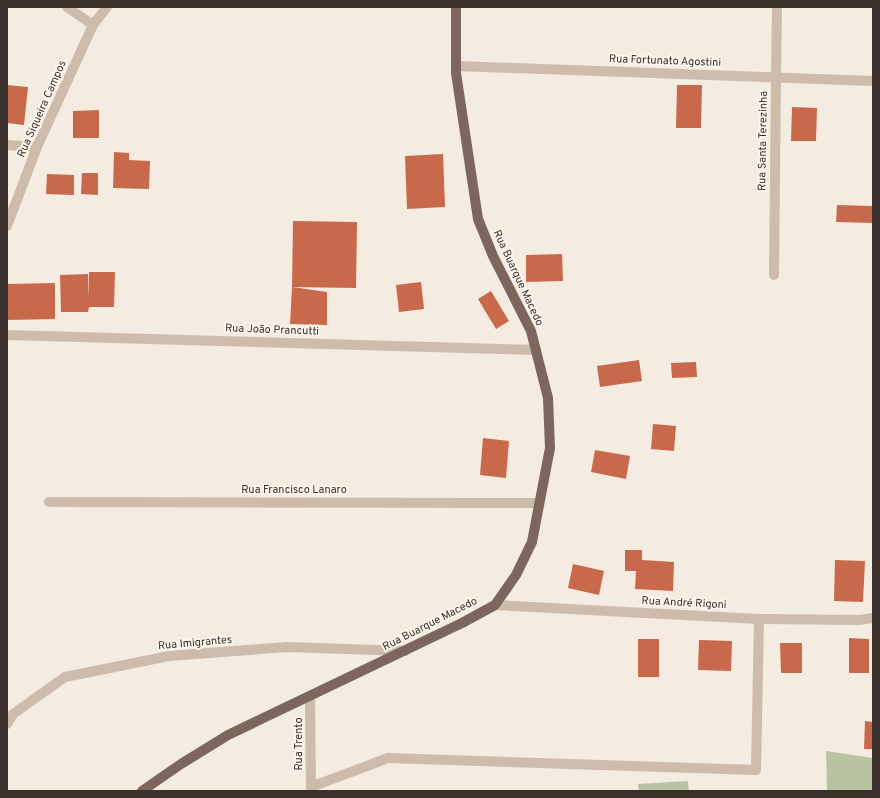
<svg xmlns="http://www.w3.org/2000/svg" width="880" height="798" viewBox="0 0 880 798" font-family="Overpass,sans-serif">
<rect width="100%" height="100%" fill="#f4ebe1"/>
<g fill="#b8c4a0">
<path d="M826,751L873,758V791H827Z"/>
<path d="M688,781L689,791H639L638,784Z"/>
</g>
<g fill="#c8694b">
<path d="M7,85L28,87L24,125L7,123Z"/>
<path d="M677,85H702L701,128H676Z"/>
<path d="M792,107L817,108L816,141H791Z"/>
<path d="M99,110V138H73V111Z"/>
<path d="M114,152L129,153V160L150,161L149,189L113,188Z"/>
<path d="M443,154L445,207L407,209L405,156Z"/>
<path d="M82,173H98V195L81,194Z"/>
<path d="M47,174L74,175V195L46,194Z"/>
<path d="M837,205L873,206V223L836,222Z"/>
<path d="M293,221L357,222L356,288L292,287L327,292V325L290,324L292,287Z"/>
<path d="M562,254L563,281L526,282V255Z"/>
<path d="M89,272H115L114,307H89L88,312H61L60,275L88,274L89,299Z"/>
<path d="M421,282L424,309L399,312L396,285Z"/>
<path d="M55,283V319L7,320V284Z"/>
<path d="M491,291L509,321L496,329L478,299Z"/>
<path d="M639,360L642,381L600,387L597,366Z"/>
<path d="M696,362L697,377L672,378L671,363Z"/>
<path d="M653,424L676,426L674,451L651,449Z"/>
<path d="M483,438L509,441L506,478L480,475Z"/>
<path d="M595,450L630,456L626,479L591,472Z"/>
<path d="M625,550H642V560L674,562L673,591L635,589L636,571H625Z"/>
<path d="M835,560L865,561L863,602L834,601Z"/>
<path d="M573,564L604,571L599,595L568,588Z"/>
<path d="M849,638L869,639V673H849Z"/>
<rect x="638" y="639" width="21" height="38"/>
<path d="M699,640L732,641L731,671L698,670Z"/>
<path d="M780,643H802V673H781Z"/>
<path d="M865,721L873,722V749H864Z"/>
</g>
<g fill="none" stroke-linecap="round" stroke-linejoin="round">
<g stroke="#cdbbac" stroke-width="10">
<path d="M67,7L93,25"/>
<path d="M456,66L873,81"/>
<path d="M7,145L37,147"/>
<path d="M7,226L37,147L93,25L107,7"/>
<path d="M774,275L776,77L777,7"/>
<path d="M7,335L536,350"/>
<path d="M49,502L539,503"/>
<path d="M495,605L759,619L859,620L873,618"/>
<path d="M310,696L311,791"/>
<path d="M7,724L13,714L65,677L169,656L287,647L405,651"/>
<path d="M311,787L388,758L756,770L759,619"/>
</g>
<path stroke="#7d675c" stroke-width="10" d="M142,791L181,764L228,735L462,623L495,605L516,575L532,542L550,448L548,398L531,331L493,256L478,219L456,73V7"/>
</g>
<g text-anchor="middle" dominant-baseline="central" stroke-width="4" stroke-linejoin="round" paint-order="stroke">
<g font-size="11" fill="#3b302b" stroke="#fbf5ee">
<text transform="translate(665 61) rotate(2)">Rua Fortunato Agostini</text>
<text transform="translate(42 109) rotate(-66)">Rua Siqueira Campos</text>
<text transform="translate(763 141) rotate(-89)">Rua Santa Terezinha</text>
<text transform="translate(518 278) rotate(65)">Rua Buarque Macedo</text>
<text transform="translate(272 330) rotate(2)">Rua João Prancutti</text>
<text x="294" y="490">Rua Francisco Lanaro</text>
<text transform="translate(684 603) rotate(3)">Rua André Rigoni</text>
<text transform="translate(430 624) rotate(-27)">Rua Buarque Macedo</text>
<text transform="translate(195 643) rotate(-5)">Rua Imigrantes</text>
<text transform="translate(299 744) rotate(-90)">Rua Trento</text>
</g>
</g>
<rect width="880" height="798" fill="none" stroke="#3b302b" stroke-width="16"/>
</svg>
